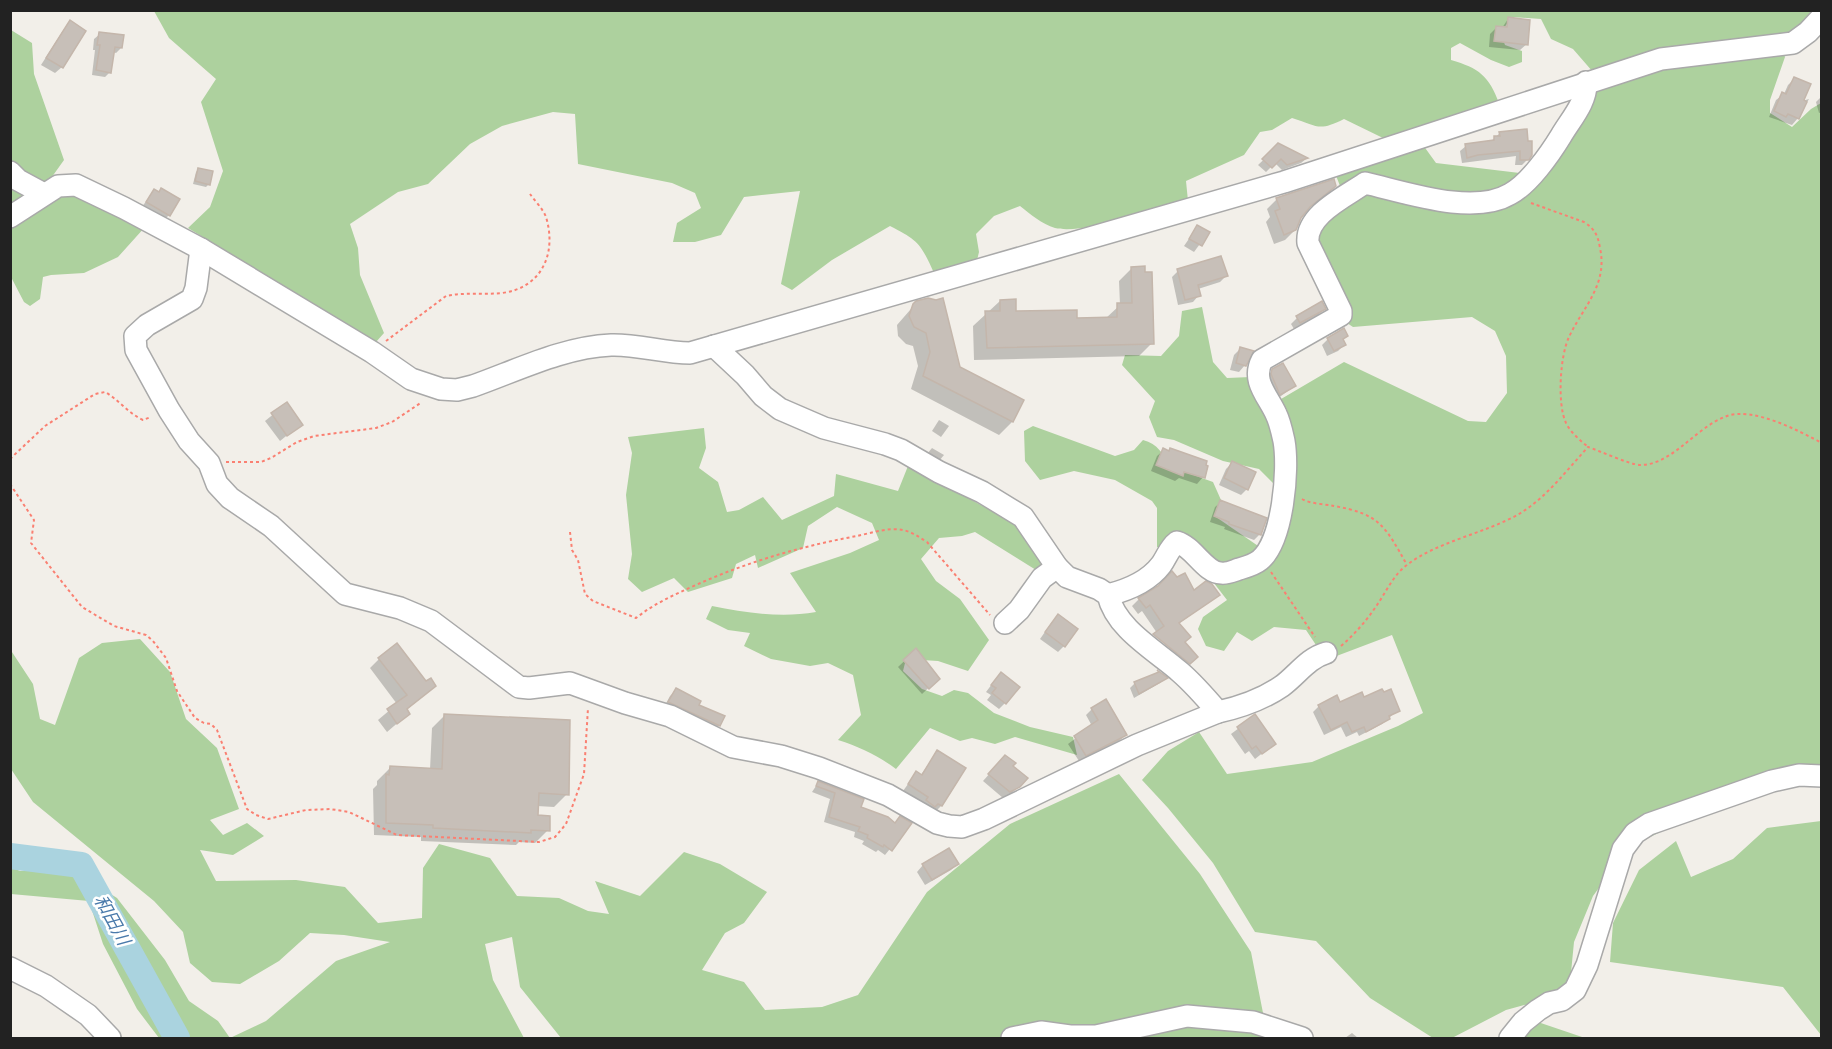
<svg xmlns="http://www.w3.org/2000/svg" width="1832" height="1049" viewBox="0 0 1832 1049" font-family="Figtree,'Noto Sans JP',sans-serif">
<rect width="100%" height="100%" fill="#f2efe9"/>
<g fill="#add19e">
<path d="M154,11H1816L1797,31L1593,72L1573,49L1551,39L1541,19L1513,17L1500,32L1505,45L1522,51V62L1509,67L1491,60L1460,43L1451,48V60C1479,68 1489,76 1499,103L1396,138H1383L1344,119C1318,132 1318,126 1292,118L1272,130L1260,132L1244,155L1186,181L1188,201C1158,209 1083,235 1055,228C1042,224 1030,214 1020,206L994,216L976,234L979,252L977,260L935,275C921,245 920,241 890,226L832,260L792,290L781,284L800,191L744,197L721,235L695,242H673L677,223L701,208L695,193L672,183L578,164L575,114L553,112L502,126L470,144L428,184L398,192L350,224L358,248L360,275L384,333L376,342L188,228L210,207L223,171L201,102L216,79L169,38Z"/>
<path d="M11,30L32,43L34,74L64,160L49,181L26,192L11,204Z"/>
<path d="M1783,51L1785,57L1770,100V113L1792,127L1811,109L1821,103V778L1698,814L1629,847L1593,896L1574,942L1569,993L1506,1010L1452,1038H1433L1370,998L1316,941L1255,932L1213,863L1168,808L1142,780L1168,751L1199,732L1227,774L1312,762L1398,726L1423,713L1392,635L1326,660L1306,630L1274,627L1252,641L1237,632L1224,651L1206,646L1198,629L1203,617L1227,600L1207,574L1181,556L1157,547V508L1152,501L1115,480L1074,471L1040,480L1025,461L1024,431L1033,426L1115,456L1134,450L1143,440C1158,444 1163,454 1171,467L1213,482L1221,500L1216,517L1264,550L1277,487L1259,469L1223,461L1174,440L1157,437L1149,417L1155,401L1122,365L1125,355L1161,356L1179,336L1182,311L1202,307L1213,362L1227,378L1251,377L1269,406L1344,362L1468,421L1486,422L1507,393L1506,356L1495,331L1472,317L1353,327L1329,311L1297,240L1322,218L1342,191L1335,173L1423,145L1436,163L1537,175L1592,88L1667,66Z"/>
<path d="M69,193L145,227L118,257L84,273L51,275L43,277L40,299L30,306L24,302L11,277V228L55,196Z"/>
<path d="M704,428L706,448L699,468L718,482L727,512L739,510L763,497L782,520L834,496L836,474L898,491L908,466L1022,527L1036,548L1044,575L975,532L962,536L939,538L921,559L936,581L960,599L989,640L968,671L938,661L906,659L903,671L922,689L942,696L954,690L968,693L994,713L1030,727L1073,737L1077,755L1015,737L995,744L972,738L960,741L930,728L896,769C877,755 860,747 838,740L861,715L853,675L828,663L810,666L771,659L744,646L750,633L728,630L706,619L712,606C746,613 782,618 816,612L790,573L850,553L879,540L872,523L837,507L808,526L803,548L758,568L755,555L736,564L732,578L688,592L674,578L642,592L628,579L632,554L626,495L632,453L628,437Z"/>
<path d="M140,639L170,672L186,719L217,748L239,809L210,820L223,835L247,823L264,836L233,855L200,850L216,881L296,880L345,887L378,923L422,918L423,868L439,844L490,858L517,896L559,898L588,911L609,914L595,881L640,896L684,852L720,864L767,892L744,923L725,933L702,970L744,982L765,1010L822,1007L858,995L927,892L1010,824L1119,774L1200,874L1251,952L1264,1018L1271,1038H561L520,987L512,937L485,944L493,980L524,1038H159L137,1009L103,944L89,901L11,894V867L20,871L71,869L117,898L165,960L189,1001L218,1021L230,1038L266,1021L336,961L390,942L344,935L310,933L279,961L240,984L212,982L190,963L183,932L154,901L33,802L11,769L10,649L33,684L40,719L55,725L79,658L102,643Z"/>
<path d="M1821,821V1035L1783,987L1610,962L1613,923L1639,870L1676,841L1691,877L1733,859L1767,828Z"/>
<path d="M1526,1018L1585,1038H1508Z"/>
</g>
<g fill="#0003">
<path d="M1508,19L1527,44L1520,50L1489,47L1490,34L1496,28H1502Z"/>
<path d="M70,22L62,67L55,73L41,65L64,29Z"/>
<path d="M100,34L121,48L116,53L113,52L110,72L105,77L92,75L95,50H93L94,39Z"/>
<path d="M1794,79L1802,101L1809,99L1798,118L1792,125L1769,117L1776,100L1784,94L1788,85Z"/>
<path d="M1822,96V112L1819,113L1816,102Z"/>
<path d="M1525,130L1528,159L1522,165H1515L1516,156L1462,163L1460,151L1466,146L1490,142L1500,133Z"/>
<path d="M1279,145L1306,159L1301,163L1282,170L1275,163L1266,172L1258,165Z"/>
<path d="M199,169L209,184L206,187L193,184L196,172Z"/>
<path d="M1335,186L1304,212L1295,230L1285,240L1274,244L1266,222L1270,217L1267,209L1277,199Z"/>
<path d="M154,191L169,215L163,221L141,208Z"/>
<path d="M1197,227L1208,233L1194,252L1184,246Z"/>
<path d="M1132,268L1152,343L1139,356L974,360L973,326L1000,301L1015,312L1076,320L1105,319L1120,305L1119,281Z"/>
<path d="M1178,271L1226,276L1220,282L1198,289L1199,295L1193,302L1178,305L1172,277Z"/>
<path d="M917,302L959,368L1022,401L1012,422L999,435L911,389L918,366L913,346L906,344L898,336L897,325Z"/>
<path d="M1324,309L1318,315L1294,329L1291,324L1297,318Z"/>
<path d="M1347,336L1342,340L1344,345L1338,351L1327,356L1322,345L1328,339Z"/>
<path d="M1240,349L1245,365L1239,372L1230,370L1234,355Z"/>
<path d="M1273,370L1295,386L1274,401L1267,377Z"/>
<path d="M286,404L301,424L280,441L265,421Z"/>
<path d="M939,420L949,426L941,437L932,431Z"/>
<path d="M932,448L944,455L939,461L927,454Z"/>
<path d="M1164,450L1203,477L1197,484L1179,478L1175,481L1151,471L1157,456Z"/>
<path d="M1232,463L1247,489L1241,495L1219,485L1226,469Z"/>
<path d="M1221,502L1260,534L1254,540L1224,529L1225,527L1210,522L1215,507Z"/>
<path d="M1194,592L1218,595L1178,624L1157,633L1142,611L1138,614L1132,606L1139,599Z"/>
<path d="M1052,622L1064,646L1058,652L1040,639Z"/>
<path d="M1153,636L1189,665L1182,670L1147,642Z"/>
<path d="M916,650L938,679L922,694L898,667Z"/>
<path d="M379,659L435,686L406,710L408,714L387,732L378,720L397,704L370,668Z"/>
<path d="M1157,672L1165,678L1160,683L1134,698L1130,688L1135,683L1154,676Z"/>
<path d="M995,680L1005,703L999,709L987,700L991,695L986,692Z"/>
<path d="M677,689L697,706L723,717L719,726L713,732L663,709L670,696Z"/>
<path d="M1363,699L1398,710L1382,724L1359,736L1357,732L1346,737L1341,727L1324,735L1313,712L1319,706Z"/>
<path d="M1092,709L1126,735L1119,741L1079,761L1068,744L1092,726L1086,715Z"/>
<path d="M445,715L567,794L554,807L537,806V817L548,830L535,843L519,842L516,845L421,841V837L374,835L373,789L377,785V781L390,768L430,770L432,728Z"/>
<path d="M1255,716L1274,744L1255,759L1249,751L1245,754L1231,734Z"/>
<path d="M937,752L964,768L941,806L935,812L903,791L916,773L920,776Z"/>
<path d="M999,763L1011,766L1019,786L1012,793L1003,798L983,781Z"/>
<path d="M818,783L862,800L859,808L894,824H910L885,855L878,850L876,852L862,844L864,841L854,837L855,832L824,822L830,799L812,792Z"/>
<path d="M957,864L951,870L925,885L917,872L923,865Z"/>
<path d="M1352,1033L1358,1038H1345Z"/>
</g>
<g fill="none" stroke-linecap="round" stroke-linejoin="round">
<path stroke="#aad3df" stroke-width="26" d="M10,856L81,865L177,1038"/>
</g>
<g fill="#c7bfb8" stroke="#c4b6ab" stroke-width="1.5">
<path d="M1508,17L1530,20L1528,45L1494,41L1496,26L1507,27Z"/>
<path d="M70,20L86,31L63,68L46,58Z"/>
<path d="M99,32L124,35L122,48L115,47L111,73L96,70L100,45H97Z"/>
<path d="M1794,77L1811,84L1804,100L1807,102L1799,119L1788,114L1786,117L1774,111L1782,92L1786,94Z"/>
<path d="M1527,129L1528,141H1532V155L1529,160H1520V151L1478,155L1467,158L1465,144L1494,140V136H1500L1499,132Z"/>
<path d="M1278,143L1308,158L1287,165L1281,159L1272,168L1262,159Z"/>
<path d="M198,168L213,171L210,185L195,181Z"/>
<path d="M1334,179L1336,186L1310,207L1301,218L1296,230L1284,235L1275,211L1280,209L1276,198Z"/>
<path d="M161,188L180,199L170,216L146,202L154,189L159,192Z"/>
<path d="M1197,225L1210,232L1202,246L1189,239Z"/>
<path d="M1221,256L1228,276L1198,285L1201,296L1185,300L1177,269Z"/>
<path d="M1145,266V272H1152L1154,344L987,348L985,311H1000V300L1016,299V311L1077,310V318L1117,317V303H1132L1131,267Z"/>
<path d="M928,298L936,300L943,298L960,367L1024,400L1013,422L923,376L930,352L926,333L914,327L909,316L913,304L916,301Z"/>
<path d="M1322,301L1326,309L1300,323L1296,316Z"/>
<path d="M1344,328L1348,336L1343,339L1346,345L1334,351L1327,338Z"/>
<path d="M1240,347L1254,351L1246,366L1236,363Z"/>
<path d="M1283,363L1296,386L1280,395L1271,374L1272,369Z"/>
<path d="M287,402L303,425L287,436L271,413Z"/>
<path d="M1163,448L1169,451L1170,448L1207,461L1206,465L1208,466L1205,478L1184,472L1183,476L1156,465Z"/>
<path d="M1232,461L1256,472L1248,490L1224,478Z"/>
<path d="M1220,500L1267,518L1261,535L1229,524V522L1214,516Z"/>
<path d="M1172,571L1177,577L1185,573L1194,590L1206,581L1212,584L1220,595L1179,623L1191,637L1185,642L1198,657L1190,664L1153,634L1164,626L1150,605L1146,608L1138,598L1158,586Z"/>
<path d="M1058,614L1078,629L1065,647L1045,632Z"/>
<path d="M397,643L426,681L431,678L436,686L407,709L410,714L397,724L387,709L407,695L378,658Z"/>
<path d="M916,648L940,679L929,689L903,660Z"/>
<path d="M1157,670L1168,678L1139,694L1134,682L1159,672Z"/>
<path d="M1001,672L1020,687L1006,704L992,693L996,688L991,685Z"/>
<path d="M676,688L701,701L699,705L725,716L720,726L668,702Z"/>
<path d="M1382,689L1384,692L1391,689L1400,711L1389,716L1390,719L1366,732L1364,727L1352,732L1347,722L1331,730L1318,705L1337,695L1340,702L1362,692L1364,697Z"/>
<path d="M1106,699L1127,735L1086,756L1074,736L1098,720L1091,708Z"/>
<path d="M444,714L570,720L569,795L539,793L538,815L550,816V831L531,830V833L433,828V825L386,823V774L389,775L390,766L442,769Z"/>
<path d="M1255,714L1276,744L1262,754L1256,746L1252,749L1237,727Z"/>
<path d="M937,750L966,768L942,806L938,804L935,807L926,800L928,797L908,784L916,771L922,775Z"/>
<path d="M1005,755L1016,763L1013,766L1028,778L1020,787L1010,792L988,774Z"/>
<path d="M818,781L864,799L861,807L888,817L895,823L900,816L912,823L892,851L884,845L883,847L867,838L868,835L858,831L860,827L829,817L835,793L816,786Z"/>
<path d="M949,848L959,864L932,880L922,864Z"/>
</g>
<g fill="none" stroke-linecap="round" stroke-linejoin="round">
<g stroke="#a9a9a9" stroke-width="24">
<g id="minor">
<path d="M10,172L18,180L44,194"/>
<path d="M10,217L58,186L76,185L124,208L201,249L372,352L411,379L441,389L457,390L473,386C518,370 564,347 611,345C637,344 663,353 690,353L1284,182L1661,59L1793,43L1808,32L1822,17"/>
<path d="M201,249L196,288L192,299L147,325L135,336L136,350L169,410L189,441L209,463L217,484L230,498L271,526L345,594L400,608L431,621L519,687L529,688L570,683L625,703L670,716L733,747L781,756L819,768L888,795L937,823L949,826L962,827L984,819L1137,745L1218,712"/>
<path d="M714,346L745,375L763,396L780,409L824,428L885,444L901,450L939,472L982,492L1023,517L1057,567L1067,577L1099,589L1108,595C1116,629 1155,650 1180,672C1194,684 1206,698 1218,712C1241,707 1263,699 1282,686C1297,675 1308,658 1326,653"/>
<path d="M1108,595C1128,590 1148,582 1161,565C1167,557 1169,548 1177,542C1194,547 1205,573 1221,573C1227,574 1233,571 1239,569C1246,567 1254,565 1260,560C1283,541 1289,469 1284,441C1282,432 1280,422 1276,414C1268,396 1251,381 1262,360L1341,315V311L1308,243C1305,215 1345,197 1365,183C1405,192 1473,216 1510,194C1529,184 1550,154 1561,136C1571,119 1587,102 1586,82"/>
<path d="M1005,623L1019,610L1042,578L1057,567"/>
<path d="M10,968L46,986L88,1015L110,1038"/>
<path d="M1012,1038L1041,1032L1070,1036H1096L1187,1016L1253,1022L1302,1038"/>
<path d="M1510,1038L1523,1022L1538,1010L1549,1003L1562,1000L1575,990L1587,965L1623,849L1635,833L1649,824L1772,781L1799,775L1822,776"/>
</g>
</g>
<g stroke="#fa8072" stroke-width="2" stroke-dasharray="3 3" stroke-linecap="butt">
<path d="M1531,203L1584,222C1595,229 1598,236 1600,248C1608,285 1583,307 1569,337C1560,356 1557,404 1566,423C1571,433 1580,440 1588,447"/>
<path d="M386,341L446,296C464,292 483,295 502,293C542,288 557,253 546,217C543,209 535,201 530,194"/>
<path d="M10,459L45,426L95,394L105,392C119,400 128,413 143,420L151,417"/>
<path d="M226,462H261L271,458L297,442L314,436L376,428L392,422L422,402"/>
<path d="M10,484L34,520L31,543L82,607L114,626L146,635L153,641L166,658L177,691L195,718L204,723L211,724L217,730L247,809L256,815L268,819L306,810L330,809L349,812L397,835L539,842L555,837L566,824L584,774L588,708"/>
<path d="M1302,499C1311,504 1324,504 1334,506C1380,514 1385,526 1407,565"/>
<path d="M570,532L572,550L578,560L585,594L593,601L636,618C655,603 674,595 696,585C747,562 802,546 857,536C871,533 889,527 903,530C912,532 919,537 927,542L990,615"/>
<path d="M1271,572L1315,637"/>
<path d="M1341,646C1355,634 1367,620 1377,605C1386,592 1394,574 1407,565C1436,542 1486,533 1519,514C1546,498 1567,470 1588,447C1600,451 1628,464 1640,465C1656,465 1669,456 1681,447C1695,436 1710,422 1727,416C1754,407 1797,430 1822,443"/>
</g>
<use href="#minor" stroke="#fff" stroke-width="21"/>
</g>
<g text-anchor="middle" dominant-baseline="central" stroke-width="5" stroke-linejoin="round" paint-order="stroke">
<g font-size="18" font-style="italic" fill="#4a7aab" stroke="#fff">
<text transform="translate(112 920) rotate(61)">和田川</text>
</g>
</g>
<rect width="1832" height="1049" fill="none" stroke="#222222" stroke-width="24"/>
</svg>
